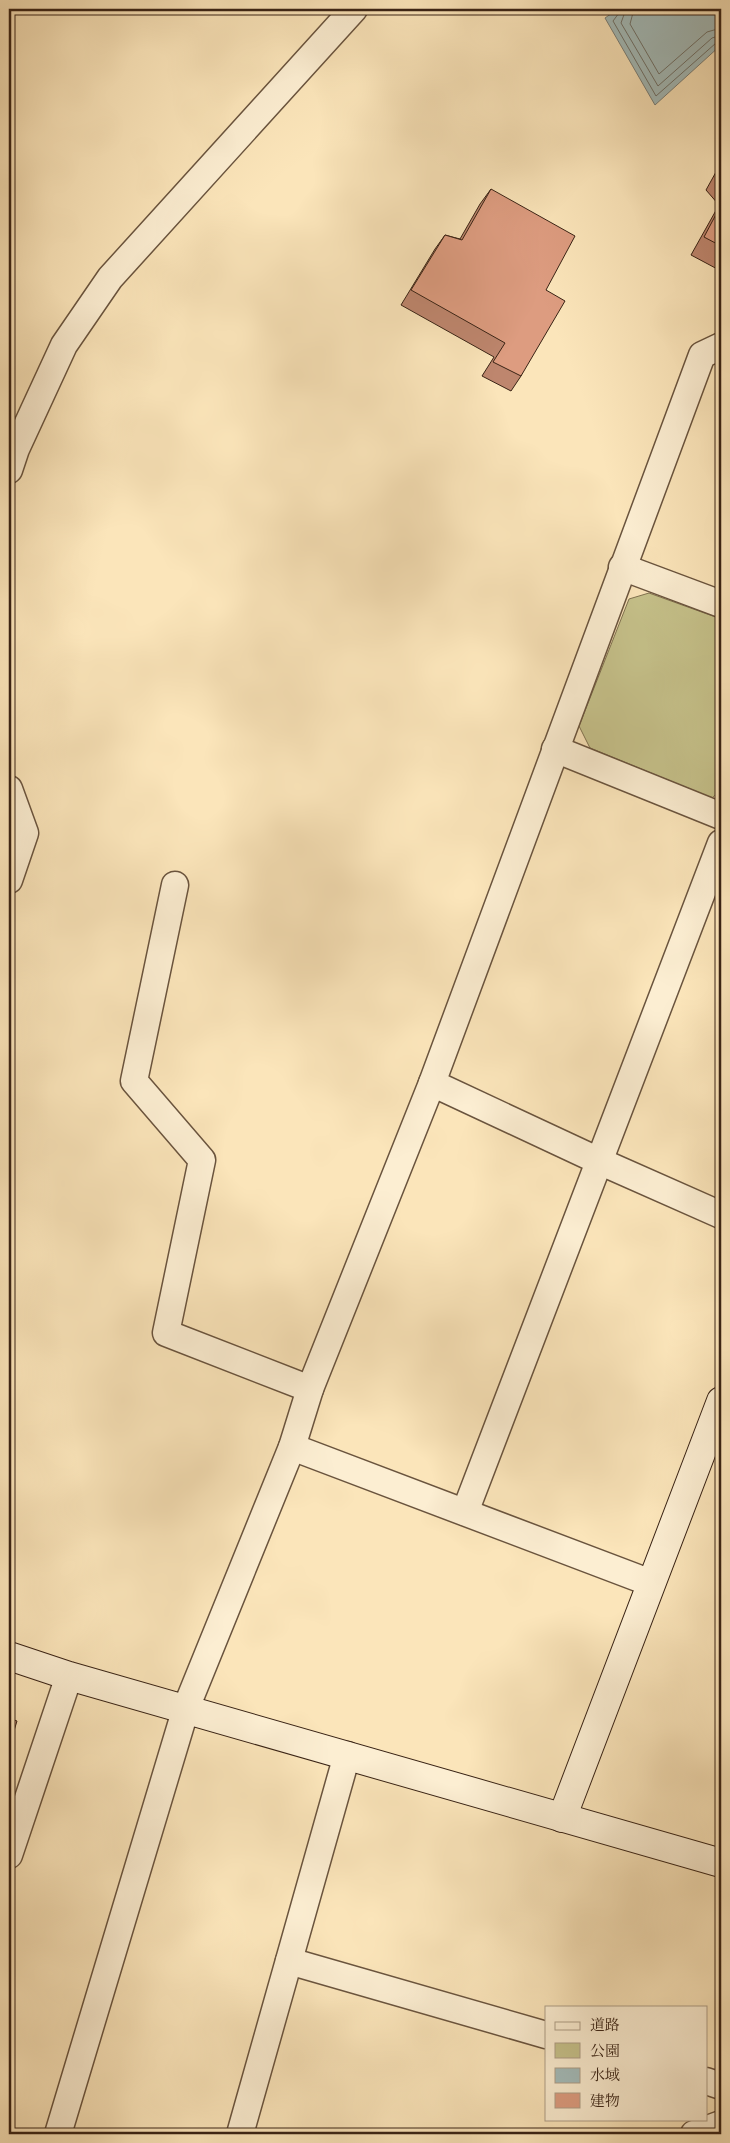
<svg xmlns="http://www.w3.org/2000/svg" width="730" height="2143" viewBox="0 0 730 2143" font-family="'IM FELL French Canon','Noto Serif JP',serif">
<rect width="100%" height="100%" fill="#fbe5ba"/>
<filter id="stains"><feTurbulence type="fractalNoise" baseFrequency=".004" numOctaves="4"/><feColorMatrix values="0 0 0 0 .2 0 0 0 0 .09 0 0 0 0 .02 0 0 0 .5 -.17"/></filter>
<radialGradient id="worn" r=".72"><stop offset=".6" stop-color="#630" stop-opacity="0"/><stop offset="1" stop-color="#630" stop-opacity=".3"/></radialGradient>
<path fill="#c6c28b" stroke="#807250" d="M649,593L721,619V790L712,798L590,748L579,726L629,599Z"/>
<path fill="#a3bcbb" stroke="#797f79" d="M618,9H721V45L655,105L605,18Z"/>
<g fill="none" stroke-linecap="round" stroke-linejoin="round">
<g stroke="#6e7068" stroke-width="1">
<path d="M620,9L619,13L613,21L656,96L716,43L721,42"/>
<path d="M626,9L621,23L658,86L712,38L721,35"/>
<path d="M634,9L630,24L659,74L707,32L721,28"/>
</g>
<g stroke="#6a543e" stroke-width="29">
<g id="street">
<path d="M9,470L16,449L64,345L110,278L354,9"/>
<path d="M622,567L721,604"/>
<path d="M555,749L721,816"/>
<path d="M9,789L25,833L9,880"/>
<path d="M175,885L134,1081L202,1160L166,1333L310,1389"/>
<path d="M432,1083L599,1161L721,1215"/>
<path d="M292,1447L651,1583"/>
<path d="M465,1512L721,843"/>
<path d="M9,1855L69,1676"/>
<path d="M289,1961L546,2035"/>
<path d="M706,2081L721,2086"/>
<path d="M58,2134L186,1708L292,1447L310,1389L432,1083L702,355L721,346"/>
<path d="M240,2134L347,1755"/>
<path d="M694,2134L721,2124"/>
</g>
</g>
<g stroke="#392315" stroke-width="30">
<g id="secondary">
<path d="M9,1656L69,1676L721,1863"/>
<path d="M562,1818L721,1401"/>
</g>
</g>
<use href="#street" stroke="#fceed2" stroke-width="26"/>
<use href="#secondary" stroke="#fceed2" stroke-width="28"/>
</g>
<g fill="#be866e" stroke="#392315">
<path d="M721,163V271L691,255L719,205L706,190Z"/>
<path d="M491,189L546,290L521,376L511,391L482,376L494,357L401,305L435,249L445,235L460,239L480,204Z"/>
</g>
<g fill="#dd9c80" stroke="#392315">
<path d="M721,167V175L719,172Z"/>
<path d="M491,189L575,236L546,290L565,301L521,376L493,362L505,343L411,290L445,235L462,240Z"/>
<path d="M721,205V246L704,237Z"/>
<path d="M9,1718L17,1721L9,1747Z"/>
</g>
<rect width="730" height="2143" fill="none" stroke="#fbe5ba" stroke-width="30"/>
<rect x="10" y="10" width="710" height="2123" fill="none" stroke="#392315" stroke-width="2.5"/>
<rect x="15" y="15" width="700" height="2113" fill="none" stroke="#392315"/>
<rect x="545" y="2006" width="162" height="115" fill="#fceed2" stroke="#ae9d86"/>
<rect x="555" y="2022" width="25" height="8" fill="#fceed2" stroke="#ae9d86"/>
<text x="590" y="2030" font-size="15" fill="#392315">道路</text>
<rect x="555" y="2043" width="25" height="15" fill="#c6c28b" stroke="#ae9d86"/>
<text x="590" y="2056" font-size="15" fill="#392315">公園</text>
<rect x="555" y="2068" width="25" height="15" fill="#a3bcbb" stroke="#ae9d86"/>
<text x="590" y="2080" font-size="15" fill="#392315">水域</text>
<rect x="555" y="2093" width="25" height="15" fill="#dd9c80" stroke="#ae9d86"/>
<text x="590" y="2106" font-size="15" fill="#392315">建物</text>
<rect width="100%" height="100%" filter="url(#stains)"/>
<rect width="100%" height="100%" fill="url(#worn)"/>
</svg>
